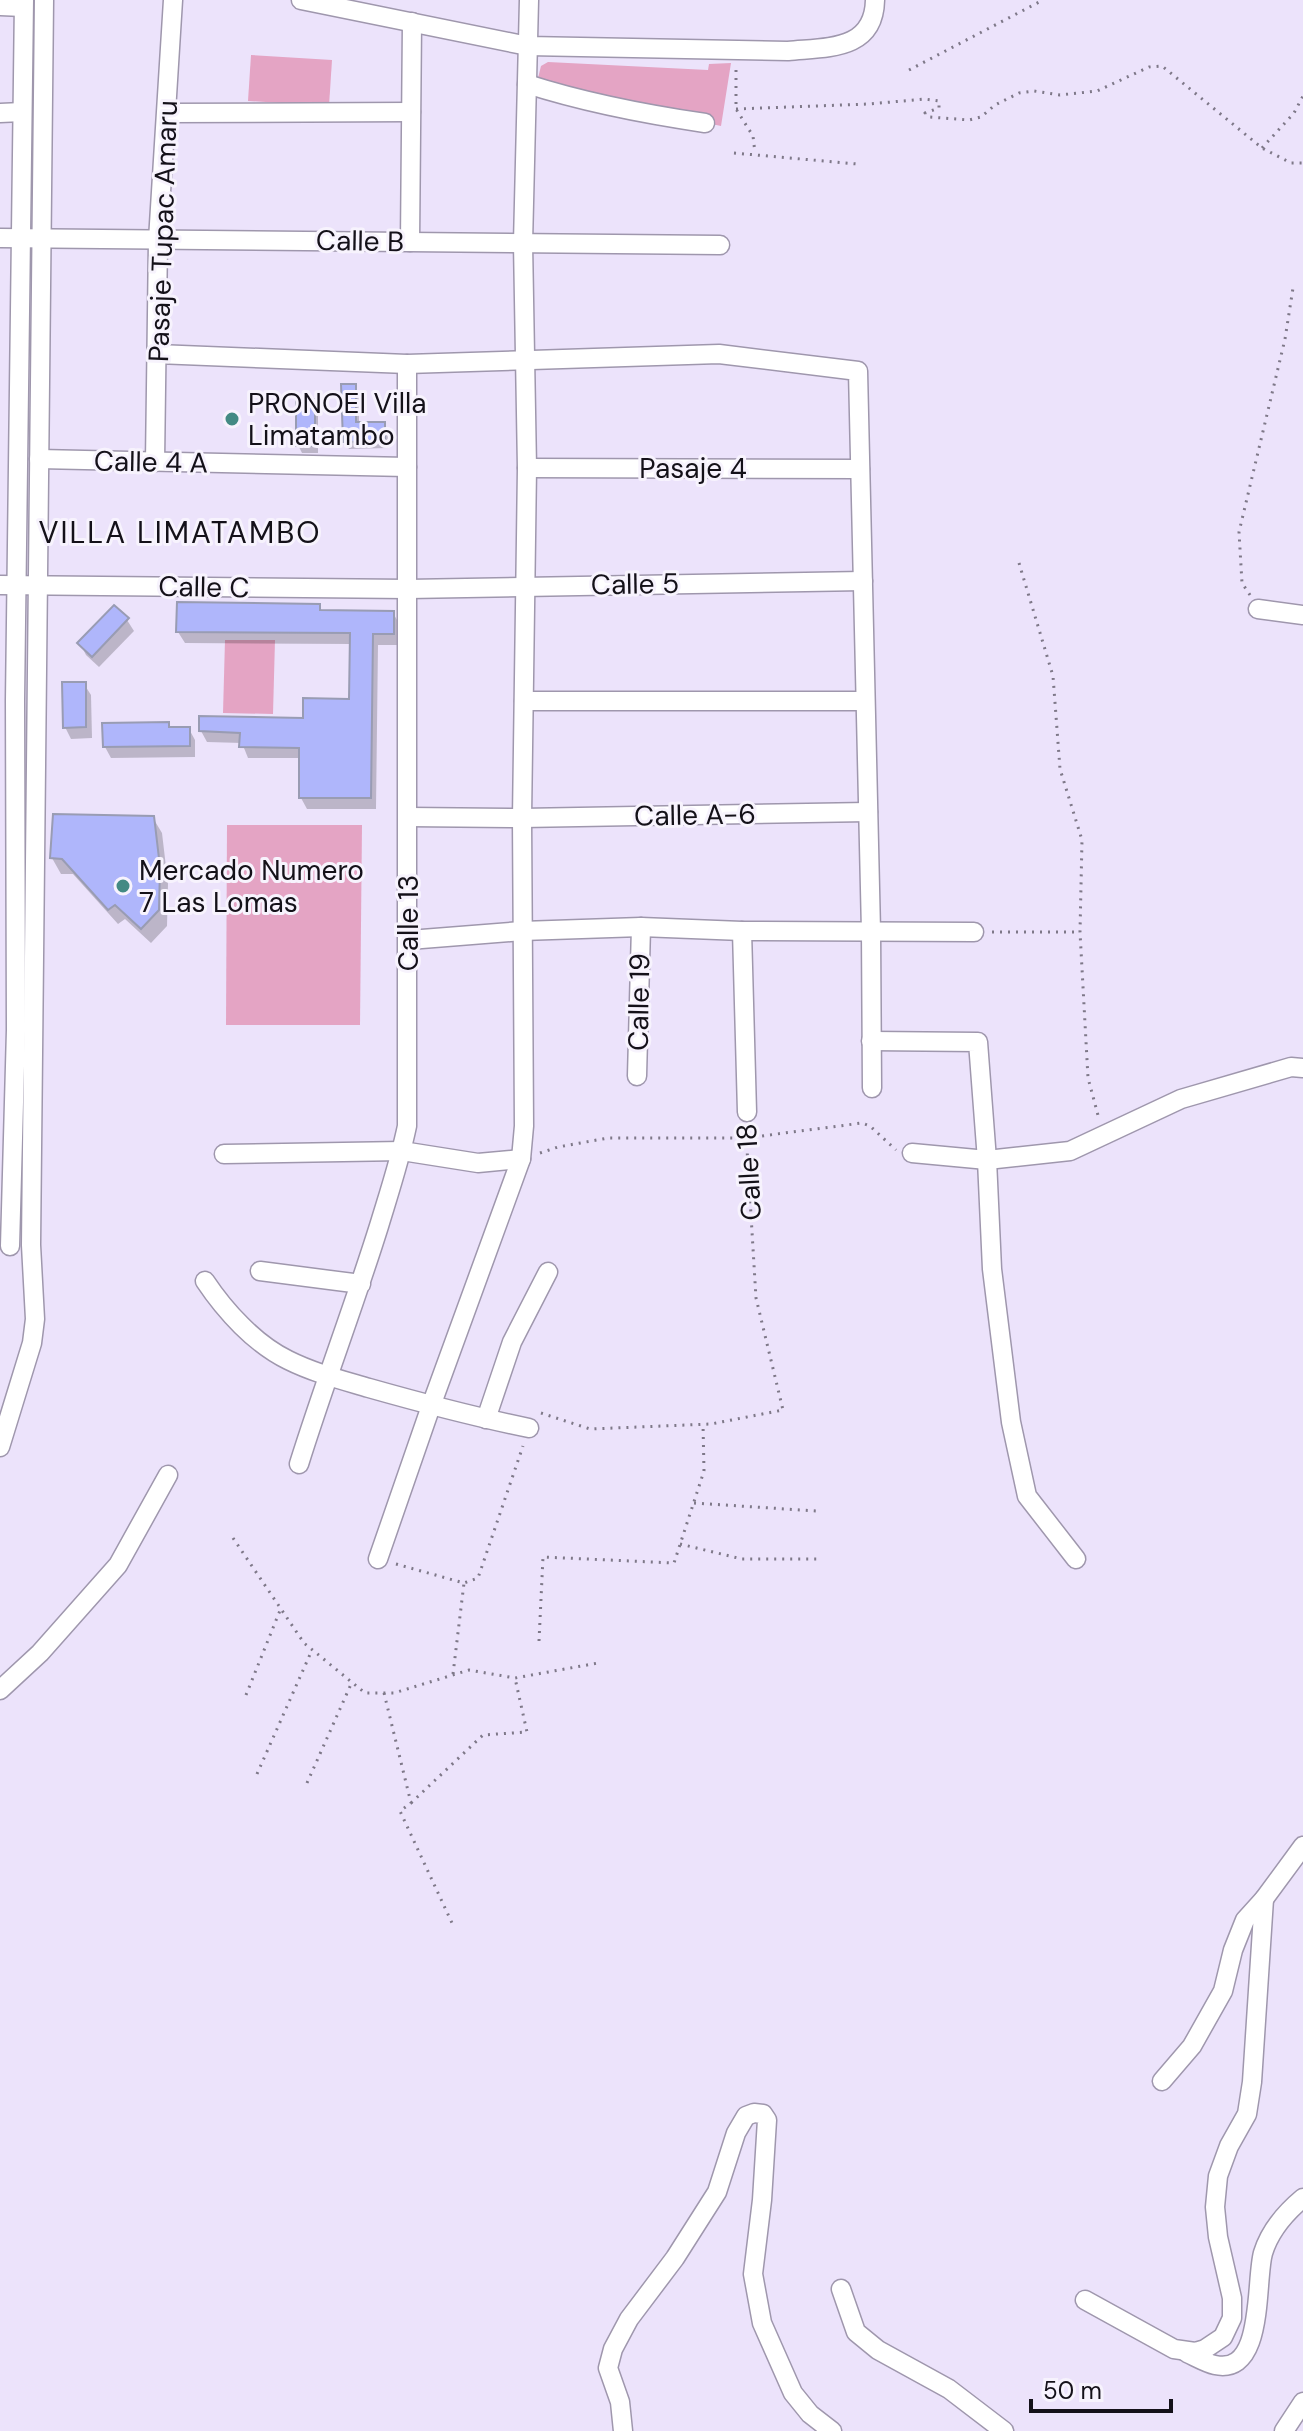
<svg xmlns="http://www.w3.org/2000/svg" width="1303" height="2431" viewBox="0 0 1303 2431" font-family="'DM Sans',sans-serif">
<rect width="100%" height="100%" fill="#ece3fb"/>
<g fill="#e4a4c4">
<path d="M251,55L332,60L329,106L248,101Z"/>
<path d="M548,62L708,70L709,64L731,63L721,126L548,89L542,85L538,78L541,66Z"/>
<path d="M225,640H275L273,714L223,713Z"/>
<path d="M227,825H362L360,1025H226Z"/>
</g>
<g fill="#0003">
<path d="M354,386L359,393V424H384L388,431V448L349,449L345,442Z"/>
<path d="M314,401L318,408V453H302L298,445Z"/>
<path d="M319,606L323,612L393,613L400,625L399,645H378L376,809H307L301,798V758H248L242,743L207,742L201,731L304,720L351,701L352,644L185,643L178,632Z"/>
<path d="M127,620L134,631L99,667L86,655L80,643Z"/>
<path d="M84,684L91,695L92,738L71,739L65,727Z"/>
<path d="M168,724L170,729H189L195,740V757L111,758L105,747Z"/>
<path d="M153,818L162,833L168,884L167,926L151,943L125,919L118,924L73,874H61L52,858Z"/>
</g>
<g fill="#afb6fb" stroke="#999cb3" stroke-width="2">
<path d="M341,384H356V422H385V441L343,442Z"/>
<rect x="296" y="399" width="19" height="47"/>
<path d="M177,602L320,604V610L394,611V634H373L371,798H299V748L239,747L240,733L199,731V716L303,718V698L349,699L350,633L176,632Z"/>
<path d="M114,605L129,618L92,657L77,643Z"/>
<path d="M62,682H86V727L63,728Z"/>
<path d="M169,722V727H190V746L103,747L102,723Z"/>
<path d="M53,814L154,816L160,867L159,910L141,929L115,905L108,910L62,859L50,858Z"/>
</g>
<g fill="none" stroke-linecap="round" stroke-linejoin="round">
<g stroke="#9f97ad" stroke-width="21">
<g id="street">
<path d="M301,0L528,46L788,51C827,47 874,51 875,0"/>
<path d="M0,6L23,7"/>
<path d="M527,84C586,103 644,114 705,123"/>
<path d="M0,113L22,112"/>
<path d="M167,113L411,112"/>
<path d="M0,238L720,245"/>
<path d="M410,242L412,22"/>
<path d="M157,354L407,364L719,354L858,371L871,931L872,1088"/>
<path d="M39,459L407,467"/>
<path d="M155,462L158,240L173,0"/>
<path d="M527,468L860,469"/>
<path d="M0,585L408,589L863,581"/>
<path d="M1258,609L1303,615"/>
<path d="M524,701H865"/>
<path d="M408,817L522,818L868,812"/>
<path d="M742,931L747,1112"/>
<path d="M409,940L522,931L641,927L742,931L974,932"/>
<path d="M871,1041L978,1042L987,1160L992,1269L1011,1422L1027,1496L1076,1559"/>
<path d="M637,1076L641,927"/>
<path d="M912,1153L987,1160L1070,1151L1181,1099L1291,1067L1303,1068"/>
<path d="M224,1154L402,1151L478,1163L521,1159"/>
<path d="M10,1246L16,1030L15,700L24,0"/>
<path d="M260,1271L361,1284"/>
<path d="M205,1281C225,1311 255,1344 288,1360C314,1373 342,1380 369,1388C422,1403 475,1417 529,1428"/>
<path d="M486,1419L512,1342L548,1272"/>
<path d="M0,1447L32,1343L35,1319L31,1245L44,0"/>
<path d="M299,1464C324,1384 354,1306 379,1226C389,1193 400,1160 407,1126V364"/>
<path d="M378,1559L431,1406L521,1159L524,1126L522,818L527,468L523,243L529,0"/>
<path d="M0,1690L40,1653L118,1565L168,1475"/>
<path d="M1162,2081L1192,2046L1223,1991L1233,1950L1245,1920L1264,1899L1303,1846"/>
<path d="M841,2289L856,2332L878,2350L949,2389L1004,2431"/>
<path d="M1085,2300L1174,2349L1195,2352L1205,2349L1223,2337L1232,2318V2298L1218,2237L1215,2207L1218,2176L1229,2146L1247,2114L1252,2082L1264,1899"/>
<path d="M1187,2353C1196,2357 1206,2363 1215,2365C1265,2376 1255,2281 1263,2253C1270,2230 1285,2213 1303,2198"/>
<path d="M623,2431L620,2402L608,2368L613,2349L629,2319L675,2258L717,2192L736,2133L746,2116L754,2113L763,2114L767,2120L762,2200L753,2274L762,2323L793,2393L810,2414L832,2431"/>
<path d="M1284,2431L1303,2402"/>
</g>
</g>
<g stroke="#7e7888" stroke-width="3" stroke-dasharray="2 6" stroke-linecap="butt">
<path d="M736,70V109L753,136L755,153"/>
<path d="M909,70L1043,0"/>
<path d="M736,109L869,104L925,99L939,101V108L925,113L930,117L969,120L981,117L995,105L1019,93L1034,91L1060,95L1097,91L1149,67L1162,66L1262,148L1291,163H1303"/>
<path d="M1262,148L1294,113L1303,96"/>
<path d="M734,153L857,164"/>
<path d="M1019,563L1053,676L1060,769L1082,840L1080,932L1088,1078L1099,1119"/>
<path d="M1250,595L1242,583L1239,532L1285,339L1293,288"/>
<path d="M992,932H1080"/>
<path d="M540,1153L558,1147L608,1138H746L862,1123L870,1126L896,1150"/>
<path d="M541,1413L590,1429L711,1424L783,1410L756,1298L746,1132"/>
<path d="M694,1503L816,1511"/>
<path d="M233,1538L304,1643L365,1693H394L469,1670L515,1678L598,1663"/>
<path d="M680,1544L742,1559H817"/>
<path d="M396,1564L464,1583L478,1578L523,1446"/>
<path d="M539,1641L543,1557L674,1563L704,1471L703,1424"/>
<path d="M453,1674L464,1583"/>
<path d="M384,1693L411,1803L400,1811L452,1923"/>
<path d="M246,1695L281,1608"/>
<path d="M257,1774L312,1650"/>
<path d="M307,1783L352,1682"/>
<path d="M411,1803L483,1735L527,1732L515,1678"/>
</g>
<use href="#street" stroke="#fff" stroke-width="18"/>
</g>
<g fill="#438a84" stroke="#f7f3fd" stroke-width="3">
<circle cx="232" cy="419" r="8"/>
<circle cx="123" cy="886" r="8"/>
</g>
<g text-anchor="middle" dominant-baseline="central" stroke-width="6" stroke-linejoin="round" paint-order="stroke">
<g font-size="28" fill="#141119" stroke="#f7f3fd">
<text transform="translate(163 231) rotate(-88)">Pasaje Tupac Amaru</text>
<text transform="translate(360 241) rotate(1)">Calle B</text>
<text transform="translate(151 462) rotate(1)">Calle 4 A</text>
<text x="693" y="468">Pasaje 4</text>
<text transform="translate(635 584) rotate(-1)">Calle 5</text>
<text transform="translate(204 587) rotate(1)">Calle C</text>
<text transform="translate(695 815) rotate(-1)">Calle A-6</text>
<text transform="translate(408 923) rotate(-90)">Calle 13</text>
<text transform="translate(639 1002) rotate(-89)">Calle 19</text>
<text transform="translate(749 1172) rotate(-93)">Calle 18</text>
</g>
<g font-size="28" fill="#141119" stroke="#f7f3fd" text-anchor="start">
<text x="248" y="403">PRONOEI Villa<tspan x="248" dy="32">Limatambo</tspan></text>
<text x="139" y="870">Mercado Numero<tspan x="139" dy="32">7 Las Lomas</tspan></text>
</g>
<g font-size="30" letter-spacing="2" fill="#141119" stroke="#f7f3fd">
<text x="180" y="532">VILLA LIMATAMBO</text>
</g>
</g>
<path d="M1031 2399v12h140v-12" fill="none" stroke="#141119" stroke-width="4"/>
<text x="1043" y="2399" font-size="24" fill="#141119" stroke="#f7f3fd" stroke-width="6" paint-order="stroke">50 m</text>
</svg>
